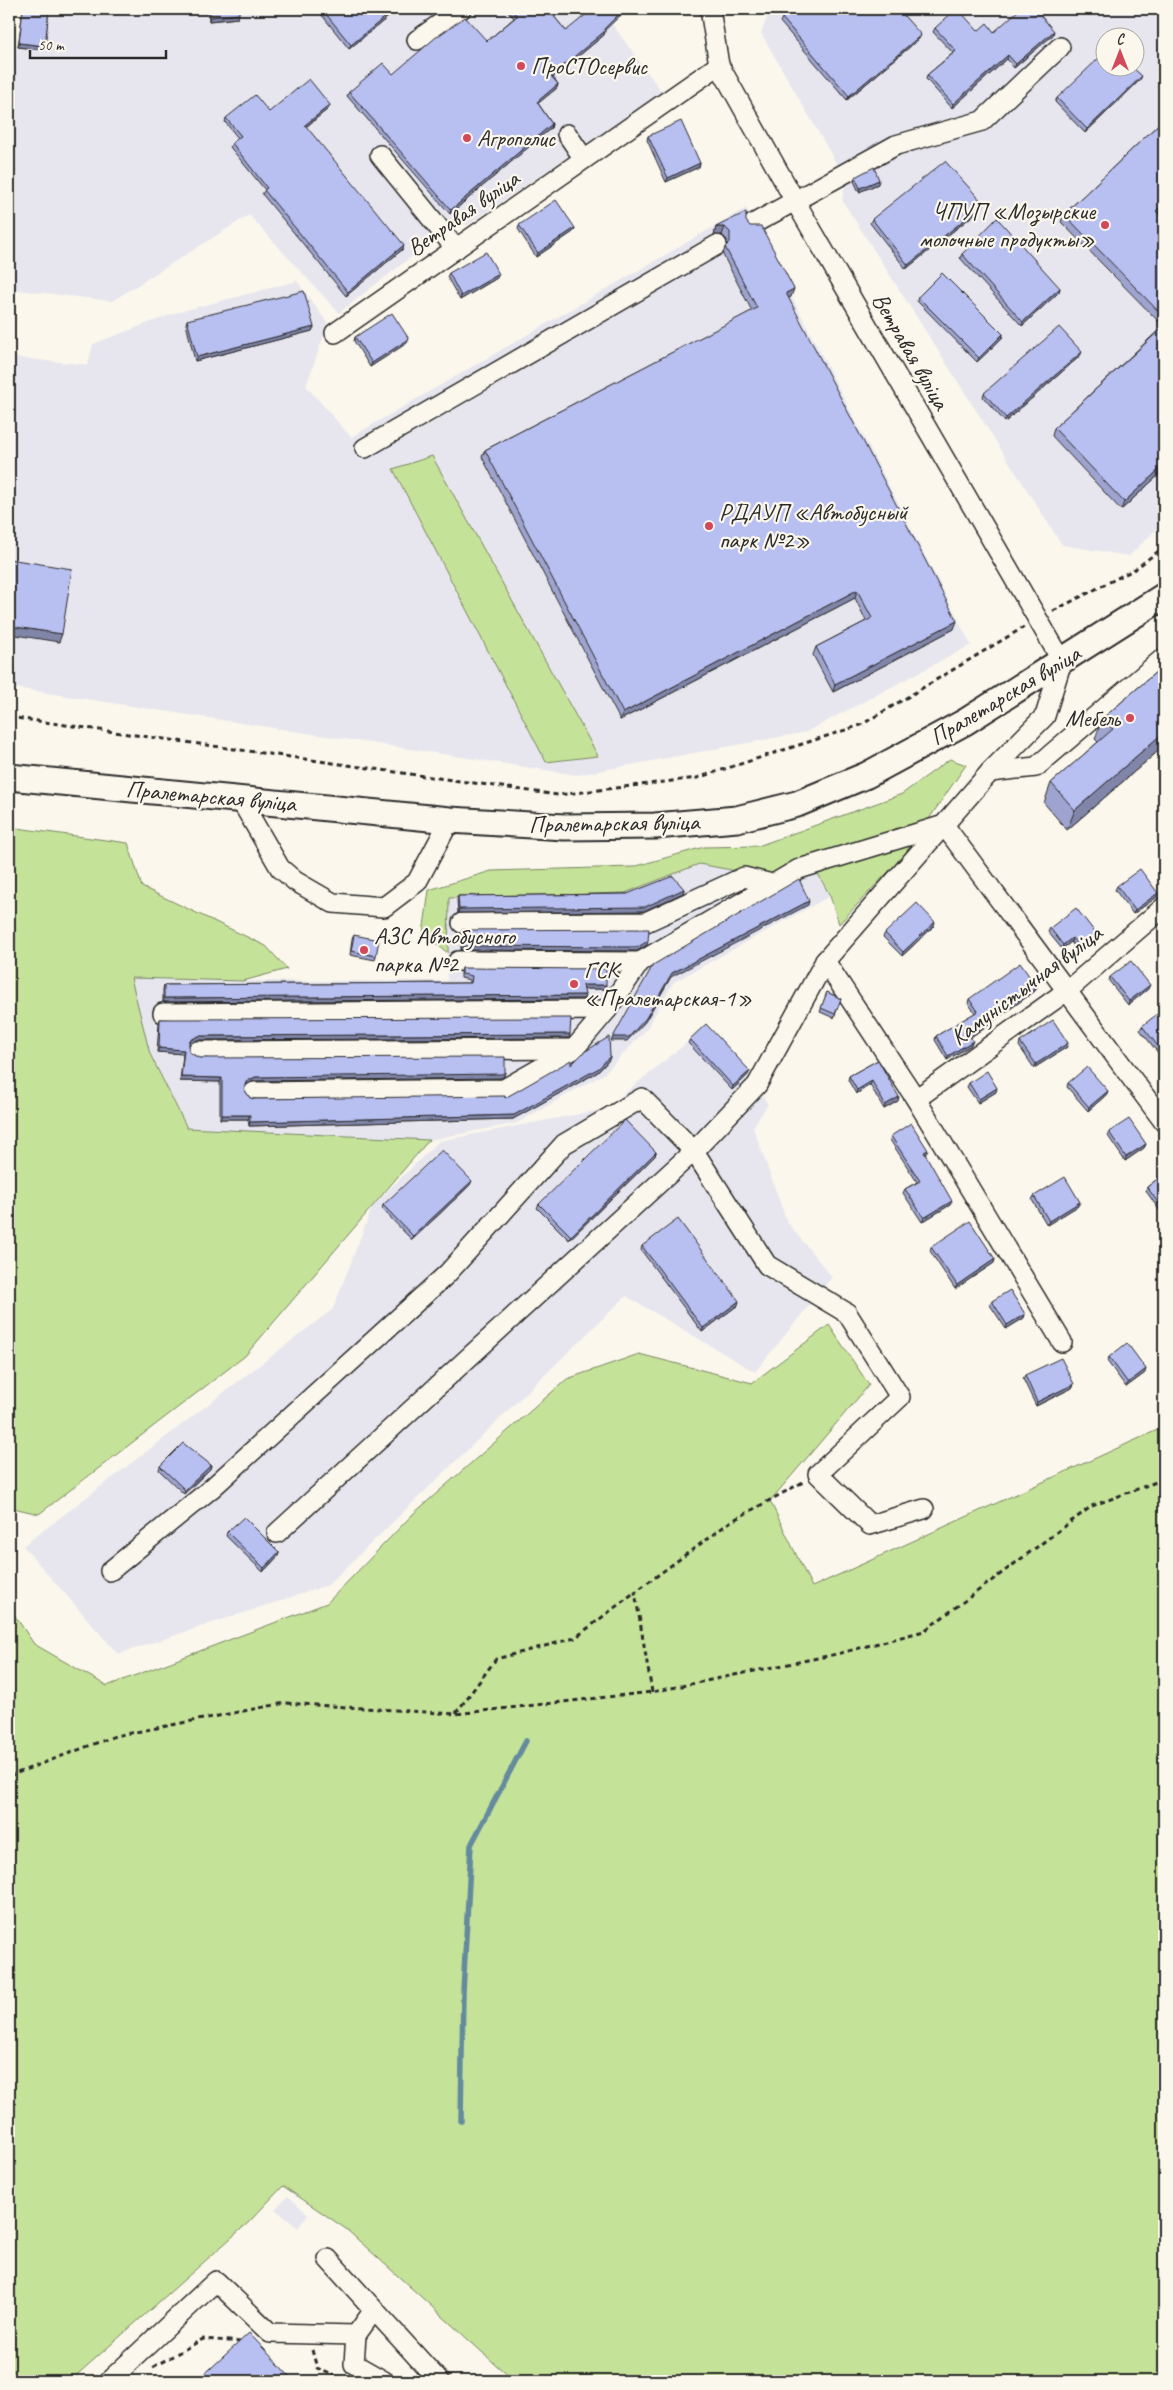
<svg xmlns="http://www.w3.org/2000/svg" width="1173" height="2390" viewBox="0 0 1173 2390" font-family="Caveat,sans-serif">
<rect width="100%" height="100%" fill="#fbf7ec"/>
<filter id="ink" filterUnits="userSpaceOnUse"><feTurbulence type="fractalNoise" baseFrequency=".02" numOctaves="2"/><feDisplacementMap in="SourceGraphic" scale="10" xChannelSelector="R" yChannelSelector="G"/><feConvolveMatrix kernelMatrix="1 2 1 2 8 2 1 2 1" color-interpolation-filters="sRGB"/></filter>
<g filter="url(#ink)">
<g fill="#e7e6ee" fill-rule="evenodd">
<path d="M23,9H586L606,29L612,24L662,92L468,225L455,223L339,313L249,215L112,301L9,289V65H14Z"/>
<path d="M770,9H1164V522L1129,556L1062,545L842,200L846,180L761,33ZM1106,38H1136V68H1106Z"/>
<path d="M746,208L971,645L806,732L577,775L9,687V357L88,365L93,344L175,313L297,281L328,324L306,386L351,437Z"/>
<path d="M809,856L830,896L674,982L646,1030L604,1074L517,1123L429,1140L187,1128L150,1054L131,978L243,981H447L448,898L625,893L699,864L774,878Z"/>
<path d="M705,1028L748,1075L768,1104L753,1127L787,1222L832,1277L755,1372L626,1296L328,1585L118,1654L23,1546L333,1309L373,1205L439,1141L605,1109Z"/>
<path d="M288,2196L308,2214L298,2228L275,2209Z"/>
</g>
<g fill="#c5e299" stroke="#788662">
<path d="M432,456L598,756L546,762L393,469Z"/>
<path d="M950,759L966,765L904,855L839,924L830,896L809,857L774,878L699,864L625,893L449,898L448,953L423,934L429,890L491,871L633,867L704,847L758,846L902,794Z"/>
<path d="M9,827L128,843L142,887L266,946L287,969L243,981L131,978L150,1054L187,1128L429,1140L245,1356L39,1514L9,1507Z"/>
<path d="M829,1325L869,1385L770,1501L812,1587L1164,1427V2381H514L346,2229L283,2186L249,2222L70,2381H9V1607L34,1644L107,1686L327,1603L413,1514L567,1379L639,1354L752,1383Z"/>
</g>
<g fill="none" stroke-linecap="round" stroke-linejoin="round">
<path stroke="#638b9d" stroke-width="5.5" d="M461,2121L463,1992L471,1845L526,1741"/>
<g stroke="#2b2b2b" stroke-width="22">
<g id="minor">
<path d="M710,9L719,65L795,201L1062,661L1045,716L990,772L825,961L757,1085L694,1151L767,1265L847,1313L900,1397L818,1474L870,1525L924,1509"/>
<path d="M417,40L461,9"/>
<path d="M567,134L584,159"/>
<path d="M380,155L456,249"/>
<path d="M753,224L896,145L982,121L1060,47"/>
<path d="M335,333L719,65"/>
<path d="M365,448L717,245"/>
<path d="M990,772L1036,767L1161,660H1164"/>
<path d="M240,799L280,868L295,881L333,903L384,907L417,882L450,820"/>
<path d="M944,825L1164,1122"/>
<path d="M462,923L646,922L744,877L772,884"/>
<path d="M458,961L640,962"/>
<path d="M825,961L916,1099L1062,1342"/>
<path d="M163,1013L607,1010"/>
<path d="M197,1051L573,1049"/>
<path d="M254,1092L504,1089L574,1049L607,1010L640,962L799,869L944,825"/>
<path d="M916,1099L1068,990L1164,907"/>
<path d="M110,1571L212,1488L447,1274L564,1144L642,1098L694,1151L277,1533"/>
<path d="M328,2259L439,2381"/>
<path d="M356,2335L354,2364L384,2381"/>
<path d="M109,2381L216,2281L270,2333L356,2335L374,2310"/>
</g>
</g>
<g stroke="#2b2b2b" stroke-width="29">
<path id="major" d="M9,777L450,820L564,827L655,826L737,819L797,804L867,775L965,722L1164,596"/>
</g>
<g stroke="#2b2b2b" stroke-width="3" stroke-dasharray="5 4" stroke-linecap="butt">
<path d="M1053,611L1135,569L1164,547"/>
<path d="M9,717L558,795L697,778L861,725L1024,627"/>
<path d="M652,1692L635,1592L730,1522L803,1482"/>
<path d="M456,1713L496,1659L575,1638L635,1592"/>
<path d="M9,1776L115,1736L285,1703L456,1714L652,1692L837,1654L924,1631L1092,1506L1164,1479"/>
<path d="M312,2350L317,2368L345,2381"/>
<path d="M153,2367L203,2339L242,2342"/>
</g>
<use href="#minor" stroke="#fbf7ec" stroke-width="19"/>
<use href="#major" stroke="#fbf7ec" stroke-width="25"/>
</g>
<g fill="#9ea4cf" stroke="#2b2b2b">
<path d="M23,9H49L45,46L43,50L18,47Z"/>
<path d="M208,9H239L238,18L209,21Z"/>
<path d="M317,9H398L349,49Z"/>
<path d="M506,9H548L566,31H605L604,35L553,77L558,84L557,88L538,103L552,124L551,128L450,214L347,96L349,92L393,74L487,41L514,18Z"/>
<path d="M900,12L919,39L847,100L780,22L782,18Z"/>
<path d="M935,28L978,31L1053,35L1014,68L1007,59L952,108L926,79L927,75L953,53L933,32Z"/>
<path d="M1118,72L1140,80L1085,133L1055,102L1057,98Z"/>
<path d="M330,105L328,109L306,127L403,249L346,296L262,194L265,190L230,147L232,143L238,138L225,122L226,118L269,112Z"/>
<path d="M1164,119V208L1158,214L1164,220V470L1121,510L1052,436L1054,428L1163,326L1061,222L1064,214Z"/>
<path d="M648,136L700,163L699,167L666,182L647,140Z"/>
<path d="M855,177L878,184L859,192L854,181Z"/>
<path d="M982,208L906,269L870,223L872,219Z"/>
<path d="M746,221L791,297L788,298L954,629L833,692L813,655L816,647L866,621L855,598L620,720L482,457L485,450L752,311L723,255L725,247L727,245V240L722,235H714L716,227Z"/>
<path d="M519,225L575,228L573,232L536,257L518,229Z"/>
<path d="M962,254L1060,288L1059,292L1022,326L960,258Z"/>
<path d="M449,273L497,278L460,300L447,277Z"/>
<path d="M918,297L1003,334L1002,338L977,362L917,301Z"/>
<path d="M187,320L314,327L312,331L195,361L186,324Z"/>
<path d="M355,337L407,343L370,367L354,341Z"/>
<path d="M1080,356L1005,422L983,397L984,393Z"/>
<path d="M1164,665V746L1067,830L1044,803L1051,783L1098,742L1095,739L1102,719Z"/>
<path d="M1117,886L1157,897L1133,914L1115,890Z"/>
<path d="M684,889L683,893L644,911L458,913L457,900L458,896L627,894Z"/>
<path d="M934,926L902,956L883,937L885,933Z"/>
<path d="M1050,928L1096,940L1079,953L1071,942L1062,949L1048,932Z"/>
<path d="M462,930L647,945L637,951L461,950V934Z"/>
<path d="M354,935L376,956L375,960L350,955L352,939Z"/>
<path d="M462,968L606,985L605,989H584V999L163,1002V989L164,985L470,983V980L461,978V972Z"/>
<path d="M1110,977L1148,989L1128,1005L1109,981Z"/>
<path d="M1037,987L1035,991L971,1037V1045L947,1060L935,1040L936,1036L975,1013L968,1003L969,999Z"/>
<path d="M827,992L841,999L834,1018L820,1012Z"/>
<path d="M160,1019L570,1034L569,1038L197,1040L189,1044V1052L199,1058L505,1072L504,1076L501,1078L253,1081L245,1086L244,1089L250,1098L256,1099L505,1098L571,1065L610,1056L609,1060L598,1072L513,1119L249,1126L248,1119H220V1082L180,1081L183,1054L157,1052L159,1023Z"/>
<path d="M1142,1026L1164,1049L1159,1054L1140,1030Z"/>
<path d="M690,1039L748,1075L732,1090L688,1043Z"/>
<path d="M1020,1042L1067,1047L1034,1068L1019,1046Z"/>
<path d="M878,1060L898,1101L884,1109L870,1085L856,1094L848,1080L849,1076Z"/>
<path d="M969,1083L996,1092L978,1103L967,1087Z"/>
<path d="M1068,1083L1108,1091L1106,1095L1088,1111L1067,1087Z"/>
<path d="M1109,1132L1146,1144L1144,1148L1125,1161L1108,1136Z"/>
<path d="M891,1136L928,1150L925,1154L950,1205L922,1222L903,1193L905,1189L917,1182L890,1140Z"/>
<path d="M656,1152L655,1156L569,1240L537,1208L539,1204Z"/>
<path d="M1164,1174V1217L1146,1191L1147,1187Z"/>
<path d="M470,1185L412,1240L382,1209L383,1205Z"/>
<path d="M1034,1196L1078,1206L1047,1225L1032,1200Z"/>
<path d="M642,1246L738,1305L702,1332L641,1250Z"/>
<path d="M931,1247L995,1259L994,1263L955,1289L930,1251Z"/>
<path d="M992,1301L1025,1314L1024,1318L1006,1329L990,1305Z"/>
<path d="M1109,1357L1145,1373L1126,1387L1107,1361Z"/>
<path d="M1025,1375L1074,1384L1072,1388L1036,1406L1023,1379Z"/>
<path d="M211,1465L210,1469L184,1494L159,1470L160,1466Z"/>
<path d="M227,1532L279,1552L278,1556L263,1572L226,1536Z"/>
</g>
<g fill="#8186a9" stroke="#2b2b2b">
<path d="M395,9H398L349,49L351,45Z"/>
<path d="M624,9H627L602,33L604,29Z"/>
<path d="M239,14L238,18L209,21L210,17Z"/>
<path d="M605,31L604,35L550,80L551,76Z"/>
<path d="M1054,31L1053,35L1014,68L1016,64Z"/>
<path d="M921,35L919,39L847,100L849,96Z"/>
<path d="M19,43L45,46L43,50L18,47Z"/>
<path d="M1008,55L1007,59L952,108L953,104Z"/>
<path d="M1142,76L1140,80L1085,133L1087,129Z"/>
<path d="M558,84L557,88L535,106L537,102Z"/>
<path d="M330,105L328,109L303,129L305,125Z"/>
<path d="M552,124L551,128L450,214L451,210Z"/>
<path d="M700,163L699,167L666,182L668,178Z"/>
<path d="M879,180L878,184L859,192L860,188Z"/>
<path d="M1164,203V208L1153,219L1156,211Z"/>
<path d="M984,204L982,208L906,269L908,265Z"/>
<path d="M716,227H725L722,235H714Z"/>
<path d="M575,228L573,232L536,257L538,253Z"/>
<path d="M404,245L403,249L346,296L348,292Z"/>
<path d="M499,274L497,278L460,300L461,296Z"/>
<path d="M1060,288L1059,292L1022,326L1023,322Z"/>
<path d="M794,289L791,297L783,301L786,293Z"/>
<path d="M314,327L312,331L195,361L197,357Z"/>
<path d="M1003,334L1002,338L977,362L979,358Z"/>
<path d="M409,339L407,343L370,367L372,363Z"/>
<path d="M1082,352L1080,356L1005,422L1006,418Z"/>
<path d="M1164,465V470L1121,510L1124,502Z"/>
<path d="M857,590L855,598L620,720L623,713Z"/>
<path d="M957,621L954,629L833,692L835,684Z"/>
<path d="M9,626L62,634L59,642L9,634Z"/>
<path d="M1164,732V746L1067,830L1075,810Z"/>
<path d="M684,889L683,893L644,911L458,913L459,909Z"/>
<path d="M1158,893L1157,897L1133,914L1135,910Z"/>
<path d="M809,901L808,905L671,977L645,1022L627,1041H611L613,1037L672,973Z"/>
<path d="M935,922L934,926L902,956L903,952Z"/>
<path d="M1098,936L1096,940L1079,953L1081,949Z"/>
<path d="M1072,938L1071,942L1062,949L1063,945Z"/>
<path d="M648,941L647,945L637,951L461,950L462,946Z"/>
<path d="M583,985H606L605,989H582Z"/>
<path d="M1150,985L1148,989L1128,1005L1129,1001Z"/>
<path d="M1037,987L1035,991L968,1039L969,1035Z"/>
<path d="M585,995L584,999L163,1002L164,998Z"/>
<path d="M570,1034L569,1038L197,1040L188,1045L189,1041L198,1036Z"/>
<path d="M973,1041L971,1045L947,1060L948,1056Z"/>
<path d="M1068,1043L1067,1047L1034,1068L1036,1064Z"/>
<path d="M1164,1047V1049L1159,1054L1161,1050Z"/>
<path d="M159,1048L184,1050L183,1054L157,1052Z"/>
<path d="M610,1056L609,1060L598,1072L513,1119L249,1126L250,1122L514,1115Z"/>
<path d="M750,1071L748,1075L732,1090L733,1086Z"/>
<path d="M505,1072L504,1076L501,1078L253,1081L244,1086L246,1082L255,1077Z"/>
<path d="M181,1077L222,1078L220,1082L180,1081Z"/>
<path d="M872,1081L870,1085L856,1094L857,1090Z"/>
<path d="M997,1088L996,1092L978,1103L979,1099Z"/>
<path d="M1108,1091L1106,1095L1088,1111L1089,1107Z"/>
<path d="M899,1097L898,1101L884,1109L885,1105Z"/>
<path d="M222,1115H250L248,1119H220Z"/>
<path d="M1146,1144L1144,1148L1125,1161L1126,1157Z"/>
<path d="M656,1152L655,1156L569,1240L571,1236Z"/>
<path d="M472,1181L470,1185L412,1240L413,1236Z"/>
<path d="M952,1201L950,1205L922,1222L924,1218Z"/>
<path d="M1080,1202L1078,1206L1047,1225L1049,1221Z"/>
<path d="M995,1259L994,1263L955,1289L957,1285Z"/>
<path d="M739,1301L738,1305L702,1332L703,1328Z"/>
<path d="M1025,1314L1024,1318L1006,1329L1007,1325Z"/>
<path d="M1146,1369L1145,1373L1126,1387L1128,1383Z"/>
<path d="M1074,1384L1072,1388L1036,1406L1037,1402Z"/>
<path d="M211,1465L210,1469L184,1494L185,1490Z"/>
<path d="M279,1552L278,1556L263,1572L264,1568Z"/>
</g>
<g fill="#b8bff1" stroke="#2b2b2b">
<path d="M23,9H49L45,46L19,43Z"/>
<path d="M210,9H239V14L210,17Z"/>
<path d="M322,9H395L351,45Z"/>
<path d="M511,9H548L566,31L589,12L592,15L598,9H624L604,29L605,31L551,76L558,84L537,102L552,124L451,210L349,92L383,63L393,74L435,38L465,17L487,41L517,16Z"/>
<path d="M793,9H900L899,10L921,35L849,96L782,18Z"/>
<path d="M956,9H958L978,31L987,23L994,32L1020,9H1035L1054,31L1016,64L1008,55L953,104L927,75L956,51L935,28Z"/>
<path d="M1102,55L1106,59V68H1114L1118,72L1123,68H1133L1142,76L1087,129L1057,98Z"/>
<path d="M309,79L330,105L305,125L404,245L348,292L264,190L267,188L232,143L241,136L226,118L255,95L269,112Z"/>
<path d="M1164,119V203L1156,211L1164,220V317L1064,214Z"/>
<path d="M681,121L700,163L668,178L648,136Z"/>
<path d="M945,161L984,204L908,265L872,219Z"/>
<path d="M874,167L879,180L860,188L855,177Z"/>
<path d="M556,200L575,228L538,253L519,225Z"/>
<path d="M746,212V221L750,226H761L794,289L786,293L957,621L835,684L816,647L872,618L857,590L623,713L485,450L757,308L725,247L730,242V232L725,227H716Z"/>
<path d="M997,218L1060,288L1023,322L962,254Z"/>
<path d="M486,252L499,274L461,296L449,273Z"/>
<path d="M942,273L1003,334L979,358L918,297Z"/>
<path d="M304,291L314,327L197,357L187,320Z"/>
<path d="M392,313L409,339L372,363L355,337Z"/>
<path d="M1164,326V465L1124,502L1054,428Z"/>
<path d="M1059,327L1082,352L1006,418L984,393Z"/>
<path d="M9,559L72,569L62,634L9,626Z"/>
<path d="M1164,665V732L1075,810L1051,783L1113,729L1102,719Z"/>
<path d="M1140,869L1158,893L1135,910L1117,886Z"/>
<path d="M673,876L684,889L645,907L459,909L458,896L627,894Z"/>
<path d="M799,879L809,901L672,973L646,1018L629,1037H613L653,965Z"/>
<path d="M917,903L935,922L903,952L885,933Z"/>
<path d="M1076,908L1098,936L1081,949L1072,938L1063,945L1050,928Z"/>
<path d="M649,929L648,941L638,947L462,946V930Z"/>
<path d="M354,935L379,940L376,956L351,951Z"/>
<path d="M1131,961L1150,985L1129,1001L1110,977Z"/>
<path d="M1020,963L1037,987L969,1035L973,1041L948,1056L936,1036L978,1011L969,999Z"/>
<path d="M462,968L606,969V985H583L585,995L164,998V985L471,983L472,976L462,974Z"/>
<path d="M827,992L841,999L835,1014L821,1008Z"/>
<path d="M1161,1011L1164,1014V1047L1161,1050L1142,1026Z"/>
<path d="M571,1018L570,1034L198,1036L189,1041V1052L199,1058L505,1057V1072L502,1074L255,1077L246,1082L244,1089L250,1098L256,1099L505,1096V1098L571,1060V1065L584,1052L609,1037L610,1056L599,1068L514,1115L250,1122V1115H222V1078L181,1077L184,1050L159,1048L160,1019Z"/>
<path d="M1053,1020L1068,1043L1036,1064L1020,1042Z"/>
<path d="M706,1024L750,1071L733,1086L690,1039Z"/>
<path d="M878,1060L899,1097L885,1105L872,1081L857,1090L849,1076Z"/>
<path d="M1087,1067L1108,1091L1089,1107L1068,1083Z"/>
<path d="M987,1071L997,1088L979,1099L969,1083Z"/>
<path d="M1129,1119L1146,1144L1126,1157L1109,1132Z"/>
<path d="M625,1120L656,1152L571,1236L539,1204Z"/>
<path d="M911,1123L928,1150L924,1152L952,1201L924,1218L905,1189L920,1181L891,1136Z"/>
<path d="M442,1150L472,1181L413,1236L383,1205Z"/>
<path d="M1164,1174V1211L1147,1187Z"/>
<path d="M1065,1177L1080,1202L1049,1221L1034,1196Z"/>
<path d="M678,1219L739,1301L703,1328L642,1246Z"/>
<path d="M970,1221L995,1259L957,1285L931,1247Z"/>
<path d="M1010,1290L1025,1314L1007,1325L992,1301Z"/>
<path d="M1127,1343L1146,1369L1128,1383L1109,1357Z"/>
<path d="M1061,1358L1074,1384L1037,1402L1025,1375Z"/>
<path d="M183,1443L211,1465L185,1490L160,1466Z"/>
<path d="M244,1517L279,1552L264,1568L227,1532Z"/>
<path d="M249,2333L294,2381H197Z"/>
</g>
</g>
<g fill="#d1495b" stroke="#fbf7ec" stroke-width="2">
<circle cx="521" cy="66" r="5"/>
<circle cx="467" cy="138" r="5"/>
<circle cx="1105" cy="225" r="5"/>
<circle cx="709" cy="526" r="5"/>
<circle cx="1130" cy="718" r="5"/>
<circle cx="364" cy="950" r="5"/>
<circle cx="574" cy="984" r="5"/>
</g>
<g text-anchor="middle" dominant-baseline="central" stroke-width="4.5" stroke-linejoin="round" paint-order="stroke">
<g font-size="24" fill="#2b2b2b" stroke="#fbf7ec" text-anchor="start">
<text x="531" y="66">ПроСТОсервис</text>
<text x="477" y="138">Агрополис</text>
<text x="1095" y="211" text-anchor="end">ЧПУП «Мозырские<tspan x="1095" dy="28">молочные продукты»</tspan></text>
<text x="719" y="512">РДАУП «Автобусный<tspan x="719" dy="28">парк №2»</tspan></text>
<text x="1120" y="718" text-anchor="end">Мебель</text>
<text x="374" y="936">АЗС Автобусного<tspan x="374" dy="28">парка №2</tspan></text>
<text x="584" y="970">ГСК<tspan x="584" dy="28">«Пралетарская-1»</tspan></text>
</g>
<g font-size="24" fill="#2b2b2b" stroke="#fbf7ec">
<text transform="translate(463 213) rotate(-35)">Ветравая вуліца</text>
<text transform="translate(911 351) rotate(60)">Ветравая вуліца</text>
<text transform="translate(1005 695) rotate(-31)">Пралетарская вуліца</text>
<text transform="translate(211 796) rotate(5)">Пралетарская вуліца</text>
<text transform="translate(614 823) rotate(-1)">Пралетарская вуліца</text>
<text transform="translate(1026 985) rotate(-37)">Камуністычная вуліца</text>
</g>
</g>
<rect width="1173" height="2390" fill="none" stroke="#fbf7ec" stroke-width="30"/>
<rect x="15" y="15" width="1143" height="2360" fill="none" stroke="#2b2b2b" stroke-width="2" filter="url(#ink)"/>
<g transform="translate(1120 52)"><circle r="24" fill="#fbf7ec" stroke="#a8a59f"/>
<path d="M0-4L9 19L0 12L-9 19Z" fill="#d1495b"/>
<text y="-8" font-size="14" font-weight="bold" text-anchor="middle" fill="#2b2b2b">С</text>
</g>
<path d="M30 50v8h136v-8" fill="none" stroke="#2b2b2b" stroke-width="2.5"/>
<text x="38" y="50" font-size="15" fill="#2b2b2b" stroke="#fbf7ec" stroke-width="4" paint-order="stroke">50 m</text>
</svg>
